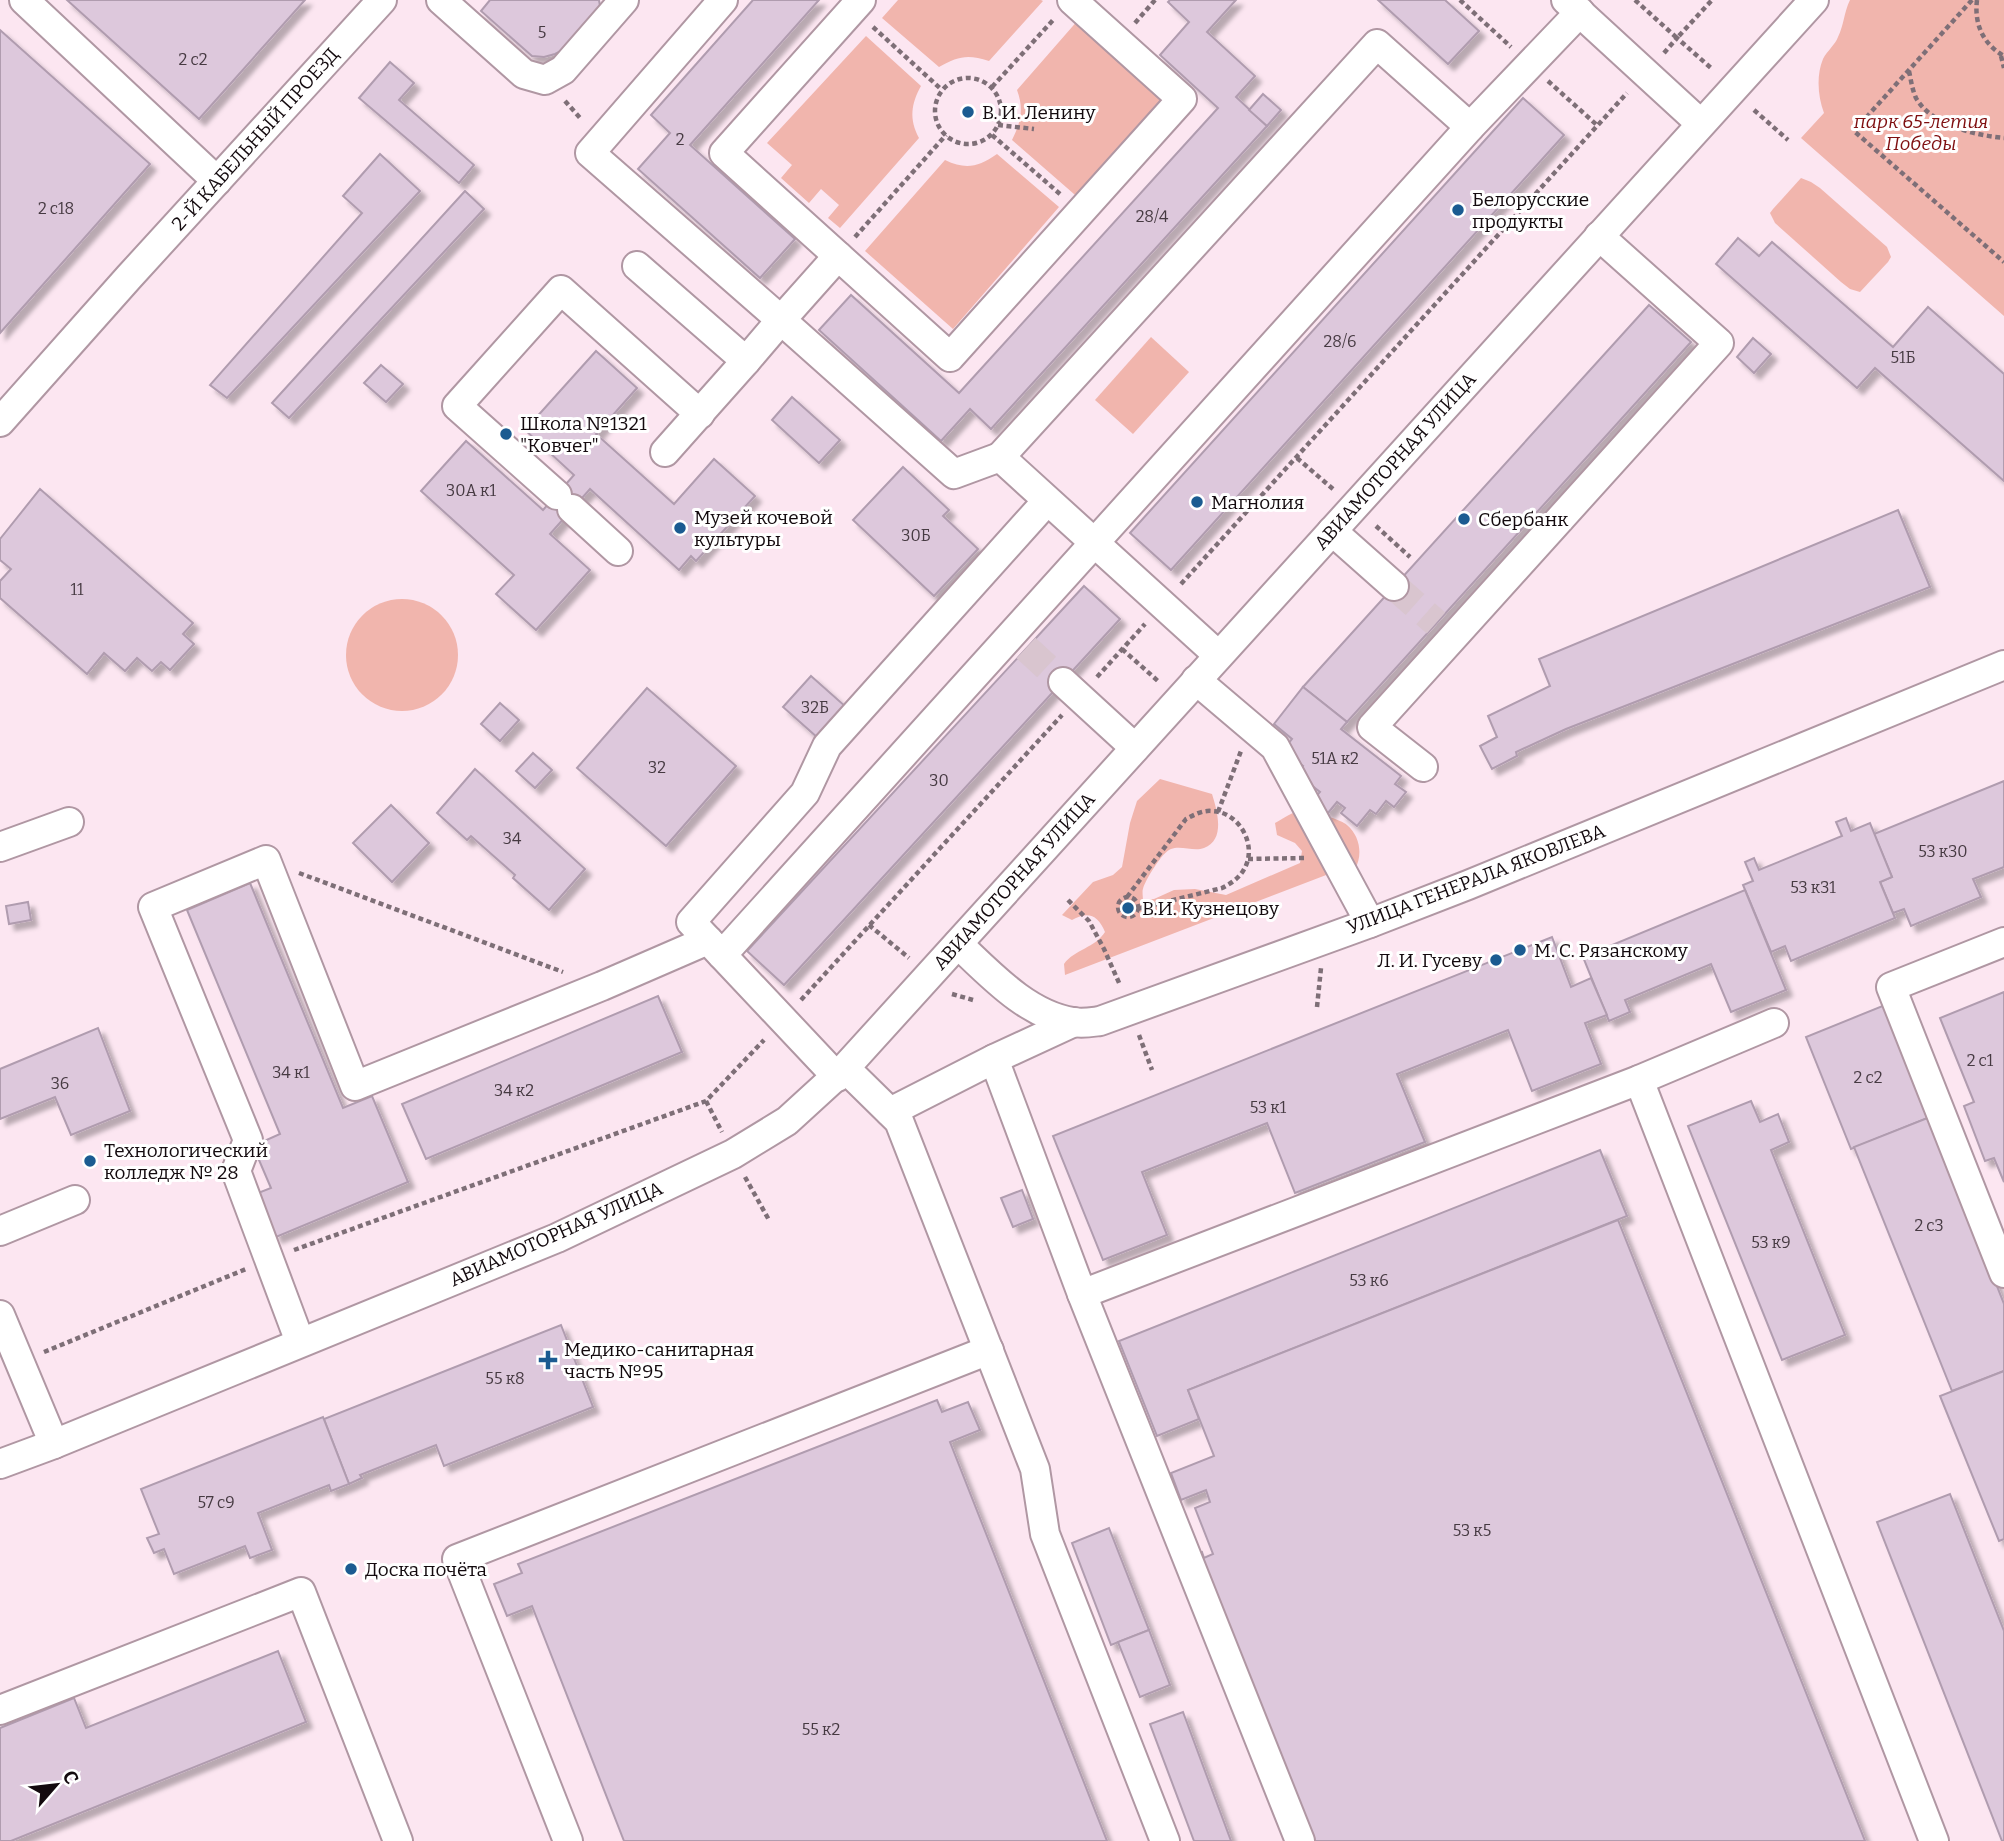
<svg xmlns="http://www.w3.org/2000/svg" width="2004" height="1841" viewBox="0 0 2004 1841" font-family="Bitter,serif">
<defs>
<filter id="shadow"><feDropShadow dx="6" dy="6" stdDeviation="2" flood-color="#0004"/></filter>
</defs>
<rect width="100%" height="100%" fill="#fce6f1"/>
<g fill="#f1b5ad">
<path d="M898,0H1041L1043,1L989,61C968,54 958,56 939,67L882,18Z"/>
<path d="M1850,0H2004V316L1801,138L1824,113C1818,97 1816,76 1823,59C1827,51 1835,45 1838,37C1844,25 1844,12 1850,0Z"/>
<path d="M1079,19L1171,101L1082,201L1012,140C1021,122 1024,109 1017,90Z"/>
<path d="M866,36L921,86C911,104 909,119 919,138L840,228L828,218L839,205L821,189L809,203L781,178L792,165L767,143Z"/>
<path d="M997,154L1059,207L953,329L865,251L945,160C966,170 978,167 997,154Z"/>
<path d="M1801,178L1811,182L1820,188L1887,247L1891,257L1888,262L1860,292L1850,289L1841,282L1775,223L1770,213L1773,209Z"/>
<path d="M1151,337L1189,372L1133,434L1095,400Z"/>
<circle cx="402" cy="655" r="56"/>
<path d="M1160,779L1212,794C1217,810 1226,840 1204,848C1194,852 1181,845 1171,849C1163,851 1145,880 1143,889C1142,890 1143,899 1143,900L1154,899L1174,890L1195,889L1226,895L1300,863L1302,851L1295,843L1277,835L1275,823C1284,818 1294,810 1305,811C1312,811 1342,820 1347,825C1360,836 1363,855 1355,869L1334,872L1065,975L1064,964C1075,949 1095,948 1105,932C1098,915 1088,911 1072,920L1062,915L1093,882L1113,875L1122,867L1130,823L1137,801Z"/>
</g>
<g fill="#ddc8dc" stroke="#b09caf" stroke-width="2" filter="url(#shadow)">
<path d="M67,0H305L199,119Z"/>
<path d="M490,0H599L600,6L595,16L565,49L555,54L544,57L532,56L481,11Z"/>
<path d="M753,0H819L690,145L795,239L760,278L638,169L670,133L651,115Z"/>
<path d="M1170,0H1236L1207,32L1255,76L1236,97L1267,126L991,429L970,409L941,441L819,330L851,295L959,393L1218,108L1160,55L1189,22L1168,2Z"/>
<path d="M1378,0H1445L1479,31L1448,64Z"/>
<path d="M0,30L150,164L0,333Z"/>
<path d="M390,62L414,83L399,100L474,165L459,183L359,98Z"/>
<path d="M1263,94L1281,110L1267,126L1249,110Z"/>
<path d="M1523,98L1564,135L1171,570L1130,533Z"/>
<path d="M380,154L420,191L227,398L210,385L362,213L343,196Z"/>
<path d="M465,191L484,209L289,418L272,403Z"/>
<path d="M1738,238L1759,256L1772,242L1893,347L1928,307L2004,374V481L1875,368L1857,388L1716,264Z"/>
<path d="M1649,305L1691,342L1347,722L1303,687Z"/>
<path d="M1753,338L1771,354L1754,373L1737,357Z"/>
<path d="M596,351L637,388L596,434L674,504L714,459L755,496L696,561L691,556L679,570L590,489L550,534L590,570L536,630L496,594L514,575L421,491L466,441L543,510L574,475L525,430Z"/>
<path d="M381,365L403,384L386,402L364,383Z"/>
<path d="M792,397L840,440L819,463L772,420Z"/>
<path d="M903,467L949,510L943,516L978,549L934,596L853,520Z"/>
<path d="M40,489L193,623L183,634L194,644L170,670L161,662L152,671L137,658L125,671L104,653L87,674L0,598V581L11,569L0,560V539Z"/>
<path d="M1898,510L1930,587L1566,729L1516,752L1517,756L1492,769L1480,746L1497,737L1488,716L1550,686L1539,659Z"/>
<path d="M1084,586L1120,619L784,985L747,951Z"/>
<path d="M811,676L846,707L818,738L783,707Z"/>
<path d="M1303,687L1347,722L1341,729L1401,776L1395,784L1406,792L1394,807L1386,801L1376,814L1370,810L1357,826L1341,813L1345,808L1337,802L1328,813L1312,801L1320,792L1297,774L1303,766L1283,750L1292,739L1274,724Z"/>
<path d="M647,688L736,766L666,846L577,768Z"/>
<path d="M500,703L519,720L500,741L481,724Z"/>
<path d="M533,753L552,770L535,788L516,771Z"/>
<path d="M475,769L585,869L549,910L513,878L515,875L471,836L467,840L437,813Z"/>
<path d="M2004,781V867L1973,879L1981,897L1911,926L1904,909L1893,913L1880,882L1892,877L1874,834Z"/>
<path d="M391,805L429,843L392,882L353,843Z"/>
<path d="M1846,818L1851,831L1870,823L1892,877L1880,882L1895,918L1791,961L1785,946L1771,952L1743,885L1753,881L1745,862L1754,858L1759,870L1842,836L1836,822Z"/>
<path d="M250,883L343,1108L372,1096L408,1182L276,1237L258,1193L271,1188L253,1146L280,1134L187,910Z"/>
<path d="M1745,890L1786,990L1731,1012L1711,964L1625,1000L1630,1012L1609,1021L1583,957Z"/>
<path d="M28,902L31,920L9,924L6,906Z"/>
<path d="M1552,937L1571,987L1591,978L1607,1015L1585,1023L1601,1064L1532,1091L1508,1030L1397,1074L1425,1142L1295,1193L1267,1123L1142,1172L1167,1235L1103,1260L1053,1136Z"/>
<path d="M2004,992V1182L1994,1158L1985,1161L1964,1106L1974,1102L1940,1018Z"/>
<path d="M658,996L682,1052L426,1159L402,1104Z"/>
<path d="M1885,1005L1930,1117L1851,1149L1806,1037Z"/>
<path d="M98,1028L130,1111L71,1135L55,1097L0,1119V1069Z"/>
<path d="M1751,1101L1760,1122L1778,1114L1789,1142L1771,1150L1845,1335L1782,1360L1688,1126Z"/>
<path d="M1930,1117L2004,1304V1371L1952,1391L1854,1147Z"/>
<path d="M1600,1150L1627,1216L1188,1390L1199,1419L1157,1436L1119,1341Z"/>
<path d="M1022,1190L1033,1219L1013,1227L1001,1198Z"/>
<path d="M1618,1220L1865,1841H1314L1192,1556L1202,1552L1204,1558L1213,1554L1195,1508L1210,1502L1206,1490L1181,1500L1171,1473L1214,1456L1188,1390Z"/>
<path d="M561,1325L593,1407L444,1466L436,1445L360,1475L362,1478L349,1484L324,1419Z"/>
<path d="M2004,1371V1539L1999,1541L1940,1396Z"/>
<path d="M937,1400L942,1412L968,1402L980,1430L950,1442L1107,1841H624L532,1606L507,1616L494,1584L522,1573L518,1564Z"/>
<path d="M323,1417L349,1484L331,1491L329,1485L258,1513L272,1550L250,1558L245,1546L174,1574L164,1549L154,1553L147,1538L159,1534L141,1489Z"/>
<path d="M1950,1494L2004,1631V1841H2002L1877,1522Z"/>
<path d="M1109,1528L1149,1630L1111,1645L1072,1543Z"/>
<path d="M1149,1630L1170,1685L1140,1697L1118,1642Z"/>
<path d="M278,1651L306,1722L11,1841H0V1728L74,1698L86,1728Z"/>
<path d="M1183,1712L1231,1841H1194L1150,1724Z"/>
</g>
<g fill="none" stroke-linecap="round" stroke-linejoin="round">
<g stroke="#d9c5cf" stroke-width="28" stroke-dasharray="28 14" stroke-linecap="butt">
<path d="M1394,586L1436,623"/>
<path d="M1026,648L1063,682"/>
</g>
<g stroke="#b097a3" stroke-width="32">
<g id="minor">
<path d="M24,0L217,181"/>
<path d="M441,0L524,74L545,80L563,70L624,0"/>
<path d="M861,0L724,153L950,357L1182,99L1072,0"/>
<path d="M1566,0L1700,123"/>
<path d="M838,256L781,320L954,474L1000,457L1218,655"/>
<path d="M637,266L746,361L781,320L590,153L723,0"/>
<path d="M0,422L129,277L382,0"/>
<path d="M665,452L746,361"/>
<path d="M1000,457L1377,44L1470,127"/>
<path d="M557,495L457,406L561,290L700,414"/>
<path d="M572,509L618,551"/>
<path d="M1332,531L1394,586"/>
<path d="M1196,680L1275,747L1370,923"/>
<path d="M1063,682L1135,748"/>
<path d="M1423,767L1372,727L1719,343L1599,236"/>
<path d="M0,847L69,822"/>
<path d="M708,940L691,922L805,793L827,746L1047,501"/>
<path d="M2004,942L1891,987L2004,1273"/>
<path d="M958,944C990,974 1027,1015 1073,1022C1082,1024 1092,1022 1100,1021L1370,923L1468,885L2004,665"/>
<path d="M722,955L837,1077"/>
<path d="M994,1059L1082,1294L1639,1080L1774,1023"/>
<path d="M845,1068L899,1121L1035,1469L1045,1534L1165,1841"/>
<path d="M1639,1080L1934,1841"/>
<path d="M890,1112L994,1059L1074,1022"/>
<path d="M0,1231L75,1200"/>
<path d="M1082,1294L1300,1841"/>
<path d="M0,1315L54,1444"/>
<path d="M300,1342L236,1171L248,1140L153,907L266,860L355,1086L602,986L708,940L722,955L1470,127L1580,12"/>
<path d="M0,1464L54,1444L557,1238L733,1154L787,1121L845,1068L1814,0"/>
<path d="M0,1710L301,1592L398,1841"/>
<path d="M568,1841L457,1559L989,1350"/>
</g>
</g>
<g stroke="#7e6f77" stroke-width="4.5" stroke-dasharray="5 3.5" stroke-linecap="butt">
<path d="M1460,0L1511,47"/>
<path d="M1635,0L1677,38L1712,0"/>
<path d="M1972,0L1854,131L2004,262"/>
<path d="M1977,0C1974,24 1983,44 2004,56"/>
<path d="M1135,23L1155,0"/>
<path d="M873,27L942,90"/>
<path d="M1664,53L1677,38L1711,68"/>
<path d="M2001,56L2004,68"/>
<path d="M1909,71C1911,80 1912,89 1916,98C1932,126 1975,135 2004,138"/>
<circle cx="968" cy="111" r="33"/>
<path d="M1548,81L1598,126"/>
<path d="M992,87L1054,19"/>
<path d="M565,101L582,120"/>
<path d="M1754,110L1788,140"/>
<path d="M998,125L1034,129"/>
<path d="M992,135L1060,194"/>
<path d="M855,237L946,135"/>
<path d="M1297,458L1333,489"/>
<path d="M1376,526L1410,557"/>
<path d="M1181,584L1627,93"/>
<path d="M1122,649L1158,681"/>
<path d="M1097,677L1145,624"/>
<path d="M1218,812L1241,751"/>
<path d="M1248,859L1304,858"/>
<path d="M299,873L563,972"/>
<path d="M1127,897L1186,819C1194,815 1202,810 1212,811C1240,812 1259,847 1243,871C1238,879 1230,884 1222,888L1137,909"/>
<circle cx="1128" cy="907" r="10"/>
<path d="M1068,900L1089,921L1104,949L1120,985"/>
<path d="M869,925L909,958"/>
<path d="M952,994L973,1000"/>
<path d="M801,1000L1062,715"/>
<path d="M1317,1007L1321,968"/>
<path d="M1139,1035L1152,1070"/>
<path d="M706,1101L722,1132"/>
<path d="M745,1177L769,1220"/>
<path d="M294,1250L706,1101L764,1040"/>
<path d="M44,1352L246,1269"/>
</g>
<use href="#minor" stroke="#fff" stroke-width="28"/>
</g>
<g fill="#1b5b91" stroke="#fff" stroke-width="2.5">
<circle cx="968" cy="112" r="7"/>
<circle cx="1458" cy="210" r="7"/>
<circle cx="506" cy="434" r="7"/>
<circle cx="1197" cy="502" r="7"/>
<circle cx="1464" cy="519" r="7"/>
<circle cx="680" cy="528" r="7"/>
<circle cx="1128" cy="908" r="7"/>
<circle cx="1520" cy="950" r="7"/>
<circle cx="1496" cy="960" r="7"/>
<circle cx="90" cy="1161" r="7"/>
<path d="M544.5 1349.5h7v7h7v7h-7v7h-7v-7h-7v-7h7z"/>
<circle cx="351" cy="1569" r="7"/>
</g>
<g text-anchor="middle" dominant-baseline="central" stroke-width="6" stroke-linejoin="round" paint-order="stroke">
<g font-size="16" fill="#463a42">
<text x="542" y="32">5</text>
<text x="193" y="59">2 с2</text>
<text x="680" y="139">2</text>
<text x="56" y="208">2 с18</text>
<text x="1152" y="216">28/4</text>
<text x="1340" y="341">28/6</text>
<text x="1903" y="357">51Б</text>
<text x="471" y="490">30А к1</text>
<text x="916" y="535">30Б</text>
<text x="77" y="589">11</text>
<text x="815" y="707">32Б</text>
<text x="1335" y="758">51А к2</text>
<text x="657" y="767">32</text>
<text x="939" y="780">30</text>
<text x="512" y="838">34</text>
<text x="1943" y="851">53 к30</text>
<text x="1813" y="887">53 к31</text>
<text x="1980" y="1060">2 с1</text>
<text x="291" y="1072">34 к1</text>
<text x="1868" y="1077">2 с2</text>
<text x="60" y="1083">36</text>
<text x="514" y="1090">34 к2</text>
<text x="1268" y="1107">53 к1</text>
<text x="1929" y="1225">2 с3</text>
<text x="1771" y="1242">53 к9</text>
<text x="1369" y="1280">53 к6</text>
<text x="505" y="1378">55 к8</text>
<text x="216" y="1502">57 с9</text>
<text x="1472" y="1530">53 к5</text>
<text x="821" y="1729">55 к2</text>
</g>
<g font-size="19" fill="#130a0e" stroke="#fff" text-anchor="start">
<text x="982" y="112">В. И. Ленину</text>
<text x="1472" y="199">Белорусские<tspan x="1472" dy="22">продукты</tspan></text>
<text x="520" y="423">Школа №1321<tspan x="520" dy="22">"Ковчег"</tspan></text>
<text x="1211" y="502">Магнолия</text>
<text x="694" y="517">Музей кочевой<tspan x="694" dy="22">культуры</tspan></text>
<text x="1478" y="519">Сбербанк</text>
<text x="1142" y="908">В.И. Кузнецову</text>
<text x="1534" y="950">М. С. Рязанскому</text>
<text x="1482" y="960" text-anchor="end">Л. И. Гусеву</text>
<text x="104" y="1150">Технологический<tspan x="104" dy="22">колледж № 28</tspan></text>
<text x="564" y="1349">Медико-санитарная<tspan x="564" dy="22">часть №95</tspan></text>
<text x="365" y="1569">Доска почёта</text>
</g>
<g font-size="19" font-style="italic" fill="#7f0f10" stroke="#fff">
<text x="1921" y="121">парк 65-летия<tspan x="1921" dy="22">Победы</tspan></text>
</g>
<g font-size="19" fill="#130a0e" stroke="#fff">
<text transform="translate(255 139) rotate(-48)">2-Й КАБЕЛЬНЫЙ ПРОЕЗД</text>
<text transform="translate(1395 461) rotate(-48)">АВИАМОТОРНАЯ УЛИЦА</text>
<text transform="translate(1476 879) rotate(-21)">УЛИЦА ГЕНЕРАЛА ЯКОВЛЕВА</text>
<text transform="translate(1014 881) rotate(-48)">АВИАМОТОРНАЯ УЛИЦА</text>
<text transform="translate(556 1234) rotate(-24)">АВИАМОТОРНАЯ УЛИЦА</text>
</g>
</g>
<g transform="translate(56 1785) rotate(62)" stroke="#ffffff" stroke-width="5" paint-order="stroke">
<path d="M0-5L12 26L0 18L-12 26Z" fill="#130a0e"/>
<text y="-10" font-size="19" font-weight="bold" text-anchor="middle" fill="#130a0e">С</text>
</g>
</svg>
